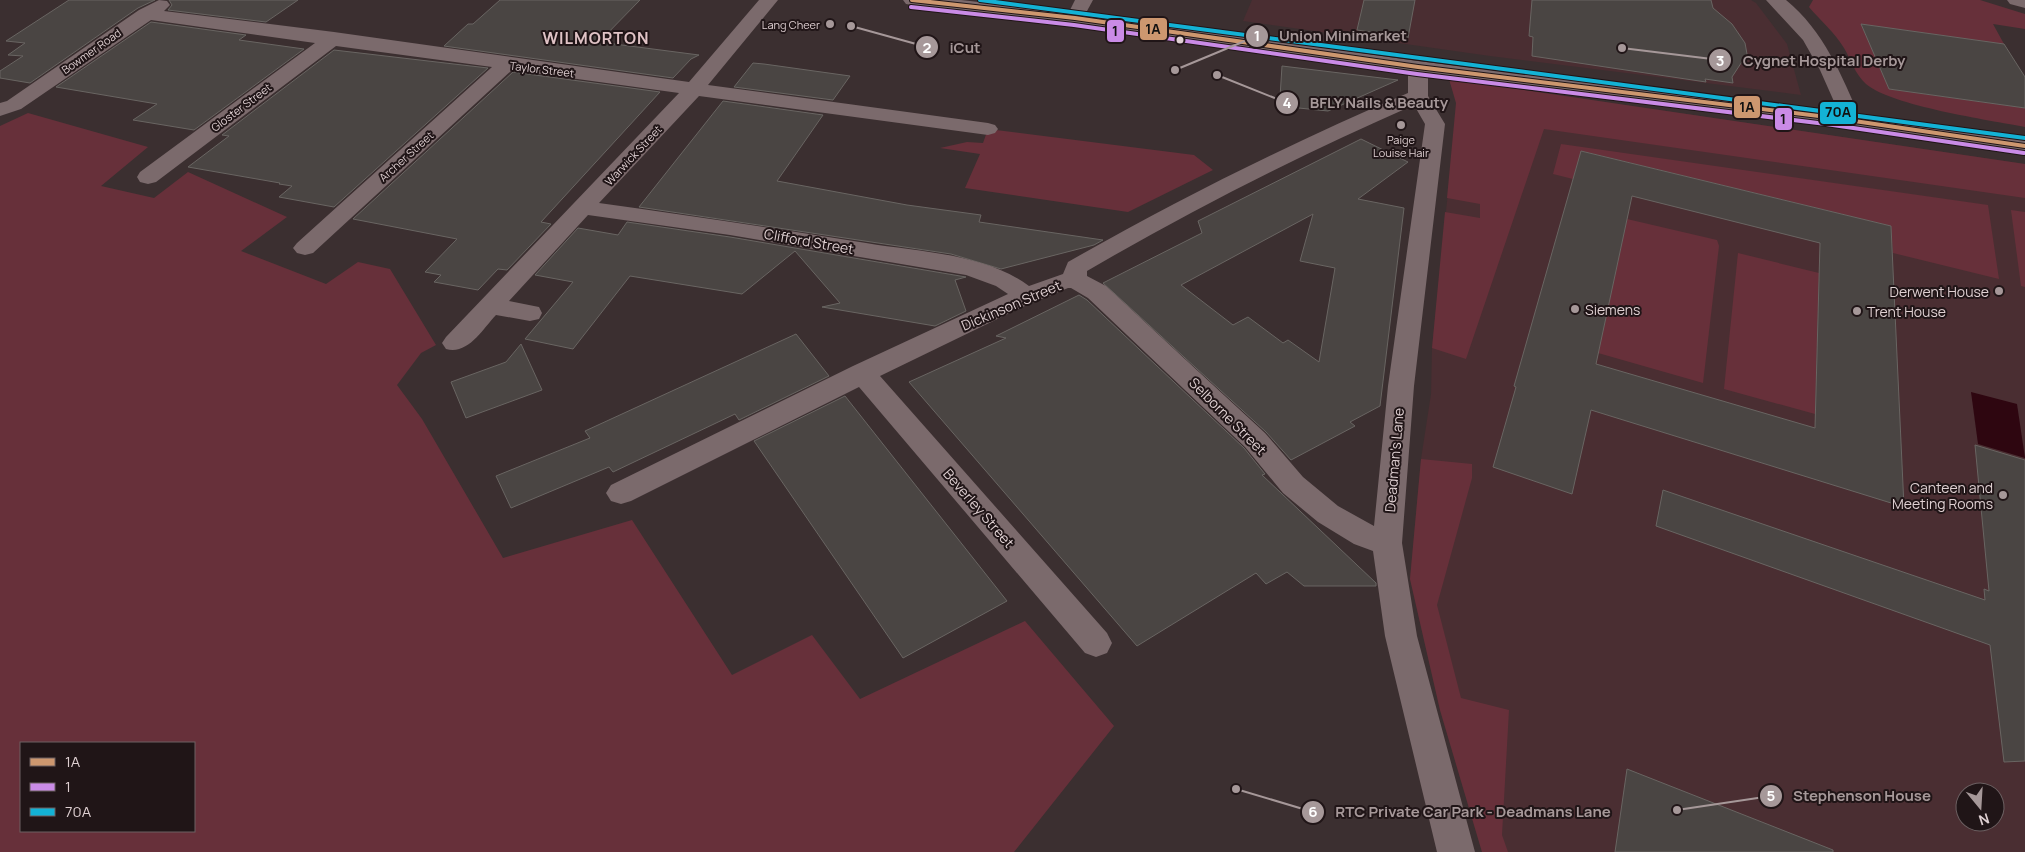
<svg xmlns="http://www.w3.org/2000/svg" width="2025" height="852" viewBox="0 0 2025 852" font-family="Manrope,sans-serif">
<rect width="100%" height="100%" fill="#3b2f30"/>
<g fill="#4a2e32" fill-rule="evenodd">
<path d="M1252,0H1751L1756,3L1787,44L1801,95L1490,56L1243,21Z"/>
<path d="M1449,79L2025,164V852H1482L1440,710L1410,579L1421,459L1431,394L1432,348L1457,104ZM1965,792H1995V822H1965Z"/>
</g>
<g fill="#67303a" fill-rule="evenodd">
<path d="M1813,0H1980L2025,14V29L1993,24L2004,44L1861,24L1889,89L2025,108V127C1989,120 1892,106 1866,84C1855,74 1851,60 1844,48C1835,33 1820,20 1809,7Z"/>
<path d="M1449,79L2025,164V198L1544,129L1466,359L1432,348L1445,212L1480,218V204L1447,198L1456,103Z"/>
<path d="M28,113L148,147L101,186L154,198L188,172L287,217L241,251L326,284L358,262L390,269L436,345L421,353L397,385L422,419L503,558L632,520L732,675L812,635L860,699L1025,621L1114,726L1014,852H0V126ZM21,743H194V831H21Z"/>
<path d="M988,129L1194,155L1213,170L1128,212L965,188L980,154L940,148L967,142L983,143Z"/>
<path d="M1561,144L1988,205L1999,279L1893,253L1891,226L1582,151L1573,179L1553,174Z"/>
<path d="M2011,210L2025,212V287L2021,286Z"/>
<path d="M1627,219L1717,240L1719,246L1703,383L1598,353Z"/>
<path d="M1738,253L1819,273L1815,414L1724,389Z"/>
<path d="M1421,459L1472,464V478L1437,605L1461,698L1509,710L1502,835L1508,852H1482L1440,710L1410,579Z"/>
</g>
<path fill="#2e0610" d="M1971,392L2017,404L2025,458L1978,444Z"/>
<g fill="#4a4543" stroke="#696562" fill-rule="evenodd">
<path d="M69,0H155L138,8L30,83L0,78V71L23,56L8,55L25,43L6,41Z"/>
<path d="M169,0H298L266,22L168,10L172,5Z"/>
<path d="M500,0H640L599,42L699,55L691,59L673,78L444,46L468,24H473Z"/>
<path d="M1364,0H1415L1408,38L1357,30Z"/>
<path d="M1532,0H1711L1713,8L1732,24L1745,43L1747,54L1732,77L1733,83L1705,79L1706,82L1532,56L1533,37L1529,36Z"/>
<path d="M151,22L246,35L239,40L304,49L194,130L133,120L157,104L56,87Z"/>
<path d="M1861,24L2004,44L2025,77V108L1889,89Z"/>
<path d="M334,50L488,68L334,207L279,197L292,186L279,184L280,183L188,167L229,136L222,135Z"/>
<path d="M753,63L764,64L850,76L833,100L734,87Z"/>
<path d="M1282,66L1398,80L1328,111L1289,107L1291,99L1280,97Z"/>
<path d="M513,72L660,92L541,222L551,224L507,270L498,269L478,290L434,282L441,275L425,272L457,239L353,219Z"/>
<path d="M723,101L823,115L777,181L907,205L981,215L979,222L1103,240L1094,245L1001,269L951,254L639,207Z"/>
<path d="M1361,139L1408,162L1358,199L1404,208L1380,406L1350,422L1355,426L1291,460L1266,432L1103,283L1202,233L1198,221ZM1313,214L1300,261L1335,268L1319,362L1288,340L1283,343L1248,317L1233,325L1181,285Z"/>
<path d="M1581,151L1891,226L1904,507L1591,410L1572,494L1493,467L1516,387L1514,386ZM1632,196L1820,243L1815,428L1596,364Z"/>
<path d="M627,222L730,237L966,277L955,280L966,311L935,326L822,307L840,303L795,251L742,294L630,276L573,349L525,339L573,282L535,275L578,228L618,235Z"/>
<path d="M1079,295L1087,300L1244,448L1265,474L1262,475L1376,583V586H1304L1287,572L1266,584L1256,573L1137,646L909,382L1006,338L996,336Z"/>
<path d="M796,334L829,376L739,420L735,414L613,472L609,467L511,508L496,476L590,438L585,431Z"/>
<path d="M521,344L542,390L466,418L451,382L506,362Z"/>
<path d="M845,396L1007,601L903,658L754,441Z"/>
<path d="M1975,445L2025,460V761L2004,762L1990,645L1656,526L1663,490L1985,600L1984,589L1989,591Z"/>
<path d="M1627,769L1833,850V852H1615Z"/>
</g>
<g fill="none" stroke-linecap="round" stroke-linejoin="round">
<g fill="#7b6a6c" fill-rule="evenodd">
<path d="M159,0L167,1L170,5L164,11L334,32L689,82L759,0H778L708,85L988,123L995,125L998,129L995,133L988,135L699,96L599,203C688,215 777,229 866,243C919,252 984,253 1029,286L1063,274L1068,262C1178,199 1291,143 1408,93V67L1411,63H1425L1428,67V96L1445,124L1414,386L1402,543L1417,636L1475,852H1437L1385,636L1373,551L1354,544L1318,522L1283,493L1245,447L1088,298L1071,288H1068L1020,308L880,376L1107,633L1112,643L1107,653L1096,657L1085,653L859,387L631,501L621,504L611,501L606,493L611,485L853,366L1008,294L996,286L966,275L730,235L588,215L509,301L539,307L542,313L539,319L530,321L496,315C482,330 468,355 446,349L442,343L446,337L679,93L512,70L313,253L305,255L297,253L293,248L297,243L492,67L336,46L156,182L148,184L140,182L137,177L140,172L315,43L151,20L21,109L0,116V103L7,101L139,10ZM1414,105L1425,124L1388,386L1374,526L1338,506L1303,477L1265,433L1106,286L1087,276V271C1193,209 1302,154 1414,105Z"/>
<path d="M1075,0H1093L1081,22H1069L1066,18Z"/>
<path d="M1766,0H1786C1824,31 1842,76 1861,120L1858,124L1851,126L1844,124L1820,70L1803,40Z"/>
<path d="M2007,0H2025V8L2010,4Z"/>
</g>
<path fill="#7b6a6c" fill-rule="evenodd" d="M903,0H961L1075,13L1418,61L1827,111L2025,140V152L1827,123L1418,73L1075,23L912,5L906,4Z"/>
<g stroke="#201517" stroke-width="6">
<path id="bus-1" d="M912,0L1075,18L1418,67L1827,117L2025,146"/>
</g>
<g stroke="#201517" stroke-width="6">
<path id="bus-2" d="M911,7L1074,25L1417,74L1826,124L2024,153"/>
</g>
<g stroke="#201517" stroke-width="6">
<path id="bus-3" d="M980,0L2025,138"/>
</g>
<use href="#bus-1" stroke="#cd976f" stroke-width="4"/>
<use href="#bus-2" stroke="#ca8be6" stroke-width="4"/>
<use href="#bus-3" stroke="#13b2d5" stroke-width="4"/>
</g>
<g fill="#a69899" stroke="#201517" stroke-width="2">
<circle cx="830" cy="24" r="5"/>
<circle cx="1401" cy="125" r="5"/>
<circle cx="1999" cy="291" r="5"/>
<circle cx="1575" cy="309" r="5"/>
<circle cx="1857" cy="311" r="5"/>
<circle cx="2003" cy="495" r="5"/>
</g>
<circle fill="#dfd0d2" stroke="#201517" stroke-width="2" cx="1180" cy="40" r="4.5"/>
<g text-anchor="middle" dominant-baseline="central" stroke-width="4" stroke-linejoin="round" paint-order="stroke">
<g font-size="11" fill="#dfd0d2" stroke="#201517" text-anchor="end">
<text x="820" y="24">Lang Cheer</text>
<text x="1401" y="139" text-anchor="middle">Paige<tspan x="1401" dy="13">Louise Hair</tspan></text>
</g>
<g font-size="11" fill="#dfd0d2" stroke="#201517">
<text transform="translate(91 51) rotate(-35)">Bowmer Road</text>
<text transform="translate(542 69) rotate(7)">Taylor Street</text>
<text transform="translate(241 107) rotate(-37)">Gloster Street</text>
<text transform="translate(633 155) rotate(-47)">Warwick Street</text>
<text transform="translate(406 156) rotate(-42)">Archer Street</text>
</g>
<g font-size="14" fill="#dfd0d2" stroke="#201517">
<text transform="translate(809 241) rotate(10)">Clifford Street</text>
<text transform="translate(1011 305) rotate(-23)">Dickinson Street</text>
<text transform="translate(1228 416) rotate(45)">Selborne Street</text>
<text transform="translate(1394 460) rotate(-85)">Deadman's Lane</text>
<text transform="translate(979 508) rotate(49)">Beverley Street</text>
</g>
<g font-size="14" fill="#dfd0d2" stroke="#201517" text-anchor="end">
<text x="1989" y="291">Derwent House</text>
<text x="1585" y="309" text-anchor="start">Siemens</text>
<text x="1867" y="311" text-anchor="start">Trent House</text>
<text x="1993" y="487">Canteen and<tspan x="1993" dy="16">Meeting Rooms</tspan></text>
</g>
<g font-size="16" font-weight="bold" letter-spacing="1" fill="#e0c3c6" stroke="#201517">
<text x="596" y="38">WILMORTON</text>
</g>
</g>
<path fill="none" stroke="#a69899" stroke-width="2" d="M1175 70L1257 36M851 26L927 47M1622 48L1720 60M1217 75L1287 103M1677 810L1771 796M1236 789L1313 812"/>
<g fill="#a69899" stroke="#201517" stroke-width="2">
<circle cx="1175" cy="70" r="5"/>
<circle cx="851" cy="26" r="5"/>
<circle cx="1622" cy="48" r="5"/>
<circle cx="1217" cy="75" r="5"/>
<circle cx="1677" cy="810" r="5"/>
<circle cx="1236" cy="789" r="5"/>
<circle cx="1257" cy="36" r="12"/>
<circle cx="927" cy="47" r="12"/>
<circle cx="1720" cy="60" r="12"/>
<circle cx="1287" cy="103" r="12"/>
<circle cx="1771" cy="796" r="12"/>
<circle cx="1313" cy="812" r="12"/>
</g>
<g font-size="15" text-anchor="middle" font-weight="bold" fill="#fff">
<text x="1257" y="41">1</text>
<text x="927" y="53">2</text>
<text x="1720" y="66">3</text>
<text x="1287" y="108">4</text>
<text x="1771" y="801">5</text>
<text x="1313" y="817">6</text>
</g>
<g font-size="15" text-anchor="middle" font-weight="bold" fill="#a69899" stroke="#201517" stroke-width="4" stroke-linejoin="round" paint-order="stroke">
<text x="1343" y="41">Union Minimarket</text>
<text x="965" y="53">iCut</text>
<text x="1824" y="66">Cygnet Hospital Derby</text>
<text x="1379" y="108">BFLY Nails &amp; Beauty</text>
<text x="1862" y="801">Stephenson House</text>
<text x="1473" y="817">RTC Private Car Park - Deadmans Lane</text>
</g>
<g stroke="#201517" stroke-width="2">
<rect x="1139" y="17" width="29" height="24" rx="5" fill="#cd976f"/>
<rect x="1106" y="19" width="19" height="24" rx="5" fill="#ca8be6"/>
<rect x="1733" y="95" width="28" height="24" rx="5" fill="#cd976f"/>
<rect x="1819" y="101" width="38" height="24" rx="5" fill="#13b2d5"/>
<rect x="1774" y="107" width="19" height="24" rx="5" fill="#ca8be6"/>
</g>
<g font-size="14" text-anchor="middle" font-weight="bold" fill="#111">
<text x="1153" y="34">1A</text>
<text x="1115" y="36">1</text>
<text x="1747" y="112">1A</text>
<text x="1838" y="117">70A</text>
<text x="1783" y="124">1</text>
</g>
<rect x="20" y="742" width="175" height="90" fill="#201517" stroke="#6c6062"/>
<rect x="30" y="758" width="25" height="8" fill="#cd976f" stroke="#6c6062"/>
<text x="65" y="767" font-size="15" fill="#dfd0d2">1A</text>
<rect x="30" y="783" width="25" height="8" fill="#ca8be6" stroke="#6c6062"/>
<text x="65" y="792" font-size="15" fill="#dfd0d2">1</text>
<rect x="30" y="808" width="25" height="8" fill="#13b2d5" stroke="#6c6062"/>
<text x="65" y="817" font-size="15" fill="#dfd0d2">70A</text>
<g transform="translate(1980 807) rotate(162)"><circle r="24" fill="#201517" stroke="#6c6062"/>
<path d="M0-4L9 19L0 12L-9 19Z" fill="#a69899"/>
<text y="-8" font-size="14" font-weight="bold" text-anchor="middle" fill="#dfd0d2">N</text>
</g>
</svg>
